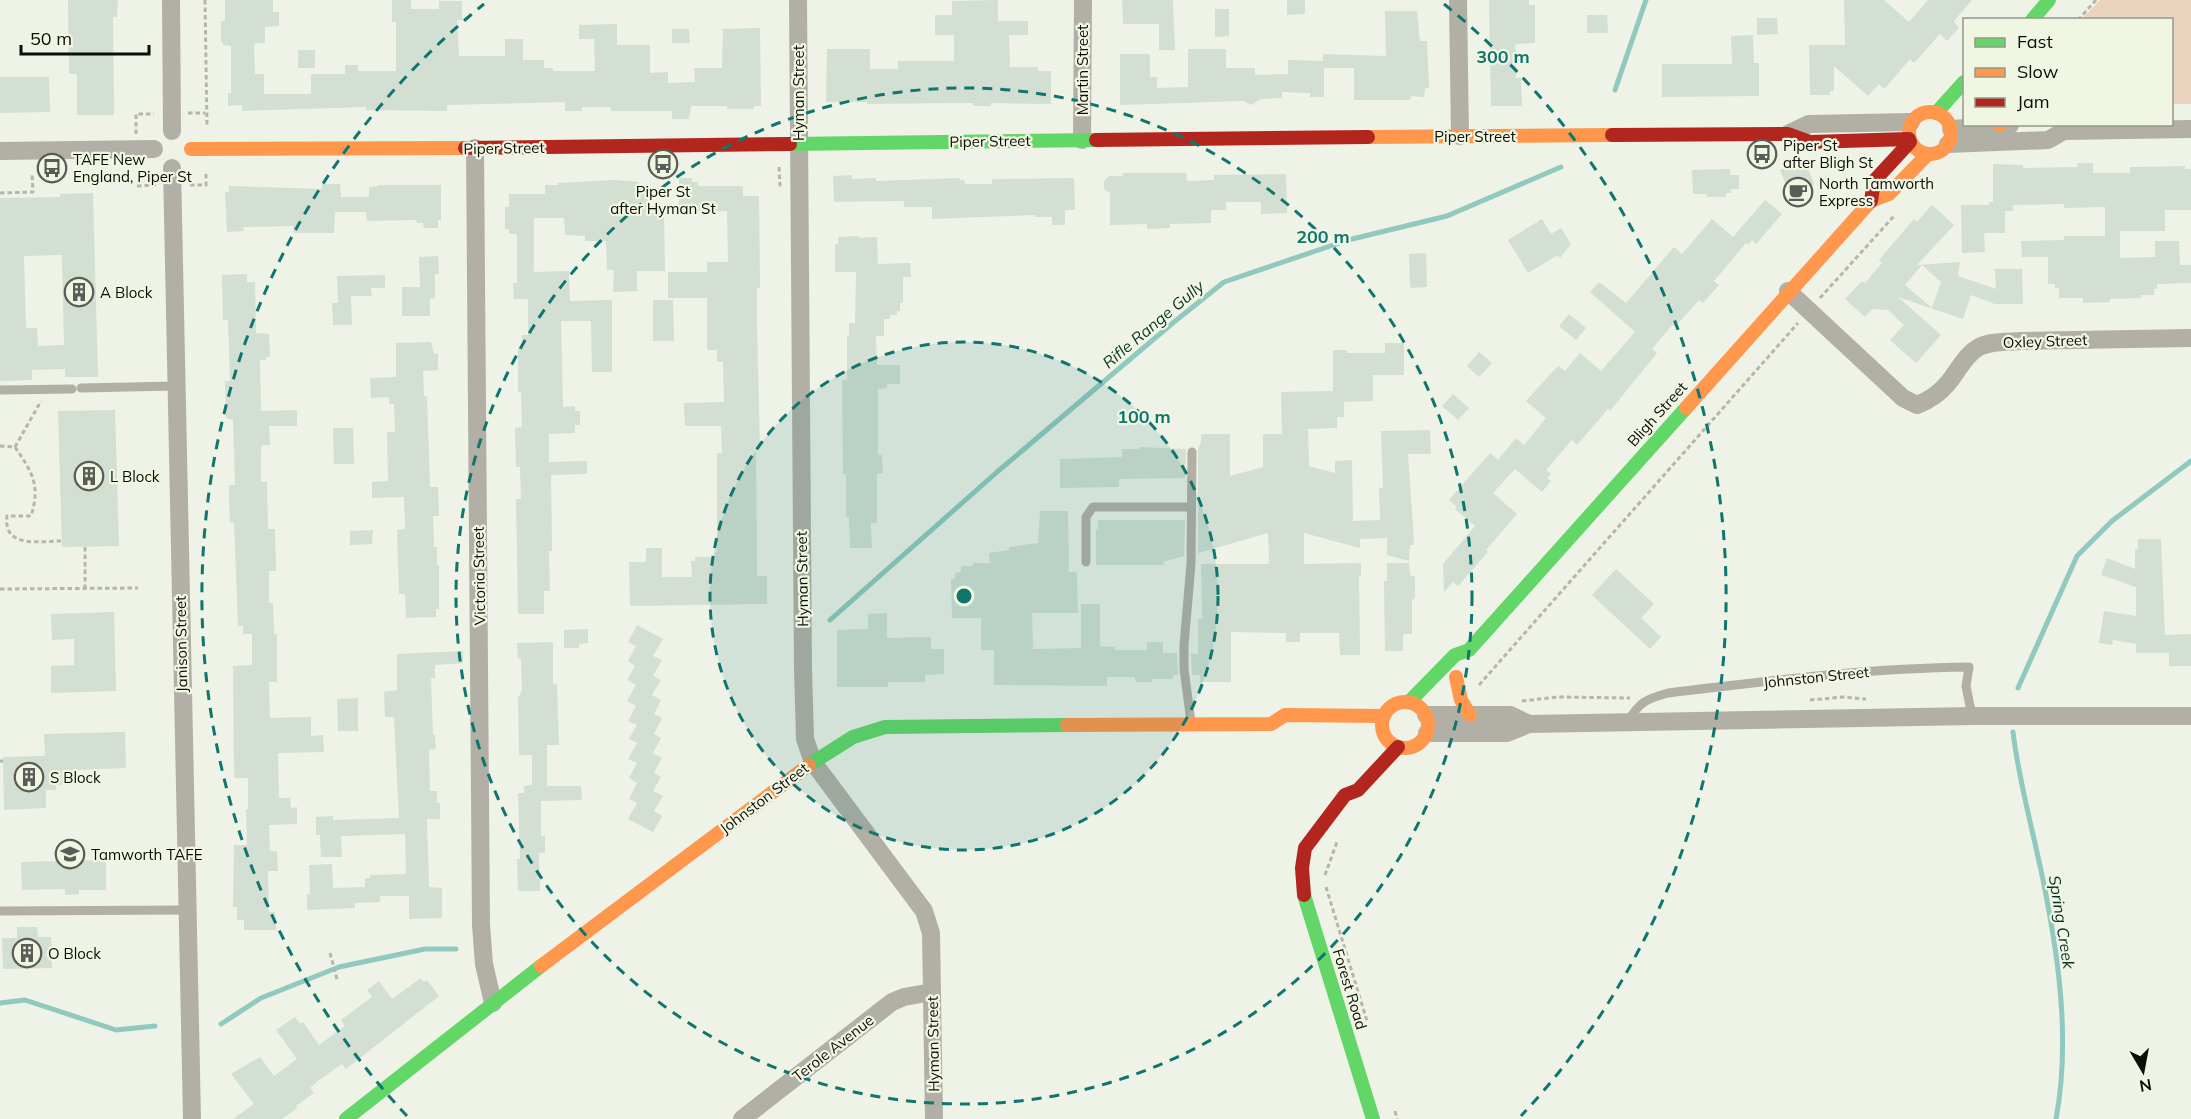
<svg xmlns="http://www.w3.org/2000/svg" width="2191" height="1119" viewBox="0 0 2191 1119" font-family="Mulish,sans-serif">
<rect width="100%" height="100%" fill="#eef2e7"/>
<path fill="#ebd3bd" d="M2100,0H2191V104H2172V20L2082,19Z"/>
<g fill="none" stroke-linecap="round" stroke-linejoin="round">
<g stroke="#90c9bd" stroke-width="5">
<path d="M1615,90L1646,0"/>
<path d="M830,620L997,472L1174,322L1224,282L1348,240L1447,216L1561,167"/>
<path d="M2018,688L2077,556L2112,521L2191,461"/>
<path d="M2013,732C2020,791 2038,847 2048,906C2061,975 2069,1049 2056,1119"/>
<path d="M0,1003L25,1000L116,1030L155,1026"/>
<path d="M221,1024L261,998L339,967L425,949H456"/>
</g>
</g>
<g fill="#d2dfd2" fill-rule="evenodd">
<path d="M68,0H118L117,17H113L114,115H77V74H69Z"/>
<path d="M225,0H273V12H279V26L265,27V43H257L254,45L255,74H264V94H311V74H345V65H358V71H396V22H392V0H411V9H439V1H462V20H457L459,56H505V39H523V60H544V68H553V71H595L594,39H579V25L617,24V45H650V73L668,72V83L695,82L694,68H722L723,29L760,28L761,106H754V109H727V106H691L689,119H672V111H611L610,107H582V111H565V102L447,105V111L366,110V107L242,111V105L228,106V93H231V46L223,45V42H221V21H225Z"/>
<path d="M998,0V21H1028V35H1009L1010,67H1038V71H1051V104L991,103V106H973V103H955L867,104V102H826L827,49H870V69H898V61H954V35H935V15H952V1Z"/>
<path d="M1122,0H1173L1175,50H1159V24H1123Z"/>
<path d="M1287,0H1305V14L1287,15Z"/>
<path d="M1489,0H1529V5H1535V43L1515,44L1516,78H1521L1522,106H1491Z"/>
<path d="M1844,0H1884L1909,22L1928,0H1972L1954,21L1959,28L1947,41L1940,34L1914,63L1910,59L1884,89L1879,84L1868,96L1834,66V91H1830V95H1810L1809,45H1845Z"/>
<path d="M1215,9H1229V36L1215,37Z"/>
<path d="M1385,11H1417L1420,41H1427L1429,88H1425L1424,97L1411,96L1410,100H1354V68H1324V97H1310V93L1282,92V98L1261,99L1251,105L1244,101L1120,105V54H1150V77H1157V88L1188,87V49H1226V68H1255V75L1288,74V60L1323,61V54L1386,56Z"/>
<path d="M1587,15H1607L1608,33H1587Z"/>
<path d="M1757,18H1777L1778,34L1757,35Z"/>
<path d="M672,29H689L690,43H672Z"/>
<path d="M1753,35L1754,63H1759V96L1662,97V64H1732L1731,36Z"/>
<rect x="298" y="50" width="17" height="18"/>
<path d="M0,77H49L50,112L0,113Z"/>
<path d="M2077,163H2093V173H2130V167L2185,166V169H2191V210H2165V231H2120V258L2155,257V241H2179L2180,265H2191V283L2157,284V289H2154V295H2141V298L2110,299V302L2083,303V298H2059V288H2055V284H2048V257H2022L2021,241L2064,240V236H2105V207L2064,208V204L2013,205V211H2005V233H1984L1985,252L1962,253L1961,205H1989V202H1993V164L2023,165V168L2078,167Z"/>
<path d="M1806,165L1814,183L1795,206L1780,170L1787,167Z"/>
<path d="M1730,169V175H1739V189H1731V193H1726V197H1707L1706,194H1693L1692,170Z"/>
<path d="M1123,173H1186L1187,181L1214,180V175L1286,174L1287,213L1261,214V202H1226V210H1211V223L1170,224V228L1147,229V224L1110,225V193L1104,189V181L1109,176H1123Z"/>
<path d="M852,175V179L876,178V181L960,178V180H964L965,184H992V179L1074,178L1075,210H1065V225H1052V217H1035V215L932,219V207H904V201L834,202L833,176Z"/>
<path d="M679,178H692V182H698V186H743V196H759L760,288H757V323L760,449H756L757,576H767V604L630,606L629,562H646V548H662V577H692L691,561H695V557H715V552H717V453H722L721,426H685L684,403L724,402L723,362H717V350H707V298H668V272H707V262H728L727,211L679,212Z"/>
<path d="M615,180L639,182V185H648L649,213H664L665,271H637V291L613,292L614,270H607L606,241H585V236L565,235L564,218H534V272L569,271L570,301L612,300V372H592L591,321H561L563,407L575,406V411H580V425H575V433L549,434V462L587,461V474L551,475L552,551H549L550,591H544V614H518L516,499H521L520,467H516L515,428L522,427L521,392H518V348H522V335H528V299H514L513,283H517V234H509V229H505V207H509V194H545V185H558V183Z"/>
<path d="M322,184H340L341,197H369V187L378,186V185H441V220H438V228H424L423,223H417L416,220H414L367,221L366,212H335L334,233H294L293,226L243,227L244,231L227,232L225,192H229V186L322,189Z"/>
<path d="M93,193L98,377H65V369L32,370V380L0,381V198L60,197V194ZM62,255L64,345L38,346L37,328H26L24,256Z"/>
<path d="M1765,200L1782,214L1756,244L1752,240L1748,245L1746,243L1714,281L1719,285L1703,303L1699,300L1675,327L1672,325L1652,349L1657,353L1610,411L1608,409L1577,445L1572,440L1546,470L1551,474L1547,478L1551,481L1542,492L1515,469L1493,493L1517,514L1486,550L1488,552L1458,586L1453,582L1444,592L1443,564L1475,526L1455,509L1457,507L1449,500L1490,453L1498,460L1516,438L1524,445L1546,418L1526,401L1554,370L1559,366L1565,371L1580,353L1601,371L1635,332L1590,292L1599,282L1626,303L1674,247L1682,254L1712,219L1733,237Z"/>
<path d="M1932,205L1954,225L1917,265L1960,262L1958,276L1996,289L1995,269H2022L2023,304H1995L1971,295L1963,319L1898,297L1941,335L1916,363L1890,340L1904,325L1888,310L1872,309L1865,317L1845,299L1862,281L1865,283L1882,263L1879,260L1914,219L1917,222ZM1922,265L1941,282L1932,308L1905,285Z"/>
<path d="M1542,219L1551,234L1561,228L1571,244L1560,258L1558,255L1528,273L1508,240Z"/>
<path d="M859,236V238L877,237L878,264L910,263L911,277H903V303H900V311H897V315H890V319H884V336H876L877,365H900V384H887V388L878,389V455H882L883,473L877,474V523H871L872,548H850L849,517H846V474H843L842,380H847V336L849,335V323H855L856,272H835V244H838V237Z"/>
<path d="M1426,253L1427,287L1410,288L1409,254Z"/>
<path d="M438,256L439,274H435V298L430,299V316H402V287H420L419,257Z"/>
<path d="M247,274V282H255L256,333L269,334L270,357H266V360H260L261,411L297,410V426H269L270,445H262L261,453V482H267L268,529H275L276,571H269V603H273L274,634H277V682H269L270,718L311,717V736L323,735L324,752L278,753L279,798H290L291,808L297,807V824L269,825L270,851H277L278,871H268L269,912H275L276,930H244V920H237V907H233L234,845H247L246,809H248V778H234L233,666L252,665V634H243V626H238L234,523H230L229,499V485H235L233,420L226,418L225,381H230L228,320H223L222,275Z"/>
<path d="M385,275V288H371L372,296H351L352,325H333L332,303H338L337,276Z"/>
<path d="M653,300H673L674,341H653Z"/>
<path d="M1569,314L1586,328L1576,340L1559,326Z"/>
<path d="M431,342L434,354L438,353V370L423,371L424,396H427L430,487H438L439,516H433L434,547H437V565H439V609H436V617L406,618L405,594H399L397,530L405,529L404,497L372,498V482L388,481L387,432H395L394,404H389V397L371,398L370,378L396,377V343Z"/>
<path d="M1385,343H1404V375H1373V401L1344,402V417H1337V428L1308,429L1309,466L1335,473V461L1352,460L1353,521L1380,520L1379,488H1383L1381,431L1430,430L1431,454H1408L1414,541L1413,545H1410L1409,561L1387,555V538L1360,539V548L1304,533V564L1361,563V576H1359L1360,655H1340L1339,633H1300V642H1286V633L1231,632V682H1200V675H1192L1191,654H1198V619H1202L1201,564H1269L1268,533L1198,553V449L1201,442V434H1230V476L1263,467V434H1282L1281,392L1333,391V350H1347V353H1385Z"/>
<path d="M1479,352L1492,363L1479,377L1467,366Z"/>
<path d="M1453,394L1469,408L1458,420L1442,406Z"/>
<path d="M115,410L119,546L62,547L58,411Z"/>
<path d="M333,428H353L354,464H334Z"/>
<path d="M1139,447L1186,449L1185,478L1119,479V487L1060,488V459L1122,457V449H1139Z"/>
<path d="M1040,511H1068L1069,572H1077L1078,613H1032L1033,649L1081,648V604H1100V646L1115,647V650H1147V642H1163V653H1177L1178,675H1173V679H1152V682H1136L1134,677H1107V686L994,685V650H981V618H952L951,579H955V573L961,572V566H973V563H990L989,553L1009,550V547L1038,543Z"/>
<path d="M1098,520H1185L1184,556L1163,562L1164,565H1096V529H1098Z"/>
<path d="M373,530L372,544L350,545V531Z"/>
<path d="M2138,539H2161L2165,635L2191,634V666H2169V653H2136V644L2113,640L2112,645L2099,643L2104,611L2136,616V587L2101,575L2107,558L2135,569V549H2138Z"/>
<path d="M1387,563H1409L1410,575L1415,577V597L1412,601V634H1403V651H1385L1384,581H1387Z"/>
<path d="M1616,569L1654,604L1641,618L1661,637L1650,649L1592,595Z"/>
<path d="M114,612L116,691L51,693V666L74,665V639L52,640L51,614Z"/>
<path d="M887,613V638L931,637V649H944V674L925,675V682H888V687H837V630L868,629V614Z"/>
<path d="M637,625L663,639L653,656L662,660L653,676L661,680L652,695L661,700L654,714L662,718L654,734L661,738L653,753L662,758L654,773L661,777L653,791L663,796L654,811L662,816L653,832L628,819L637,803L629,799L637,783L629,778L637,763L628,759L637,743L629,739L637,725L628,721L636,706L627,701L636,685L627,680L635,666L628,661L636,646L628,642Z"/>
<path d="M588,629V643L579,644V648H564V630Z"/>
<path d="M553,642V684H557L559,745H547V786H581L582,800L541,801V836H545V853H539L540,891H518L517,859H520L518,793H524V786L532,785V755H519L518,696L520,697V693L522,692L521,659H518L517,643Z"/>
<path d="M463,651V663L435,665V678H431L433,735H435L436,749L429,750L430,791H437V803H440V819H427L429,887L442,888V918L409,919V896H380V902L355,903V908L307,910V894H310L309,865L332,864L333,888L365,887V878H370V875L406,874L405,834L341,836L342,857H321L320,835H316V817L333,816V820L399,818L394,717H385L384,692L397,690V654Z"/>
<path d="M358,698V731H338L337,699Z"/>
<path d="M125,732L126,768L74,770V784L56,785V790H46V808L4,810L3,757L45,756L44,734Z"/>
<path d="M106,860V890H79V894L65,895V889L22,890L21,862Z"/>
<path d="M17,927H37L38,937H51L52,968L3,969L2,938H17Z"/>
<path d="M421,978L424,982L427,980L439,996L346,1069L342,1064L319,1080L310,1088L314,1093L296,1106L297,1108L282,1119H233L254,1104L231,1074L260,1057L274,1076L297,1059L276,1030L295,1017L300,1024L303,1022L319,1045L345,1026L341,1020L372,997L367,990L379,981L392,999Z"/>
</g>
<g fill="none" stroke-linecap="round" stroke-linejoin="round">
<g stroke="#b5b6ac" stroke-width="3" stroke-dasharray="4.5 3" stroke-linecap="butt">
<path d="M205,0L207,127"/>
<path d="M2078,20L2096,0"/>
<path d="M188,113H205"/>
<path d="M136,134V114H154"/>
<path d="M779,167L780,185H784"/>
<path d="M190,185H206V171"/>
<path d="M137,186L156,185"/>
<path d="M0,193L33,192L32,173"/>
<path d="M1820,298L1894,216"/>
<path d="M0,446L15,447C32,472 41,485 31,516H7C3,549 40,541 62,541"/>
<path d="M15,447L41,401"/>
<path d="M85,547V589"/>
<path d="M0,589L138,588"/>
<path d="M1479,685L1798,323"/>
<path d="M1810,700L1843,697L1866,699"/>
<path d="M1522,701L1558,697L1630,698"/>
<path d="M0,761H3"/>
<path d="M1325,875L1337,842"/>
<path d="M1326,887L1367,1021"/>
<path d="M330,953L337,979"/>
<path d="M1395,1111L1397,1119"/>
</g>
<g stroke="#b2b0a6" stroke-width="9">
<path d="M81,388L176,386"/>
<path d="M0,390L72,389"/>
<path d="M1086,562V517L1093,507H1191"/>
<path d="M1191,722L1184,669V645L1191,564L1192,452"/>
<path d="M1627,723C1639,702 1646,699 1668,693C1768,681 1868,668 1969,667L1966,686L1972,716"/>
<path d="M0,911L186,910"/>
</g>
<g stroke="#b2b0a6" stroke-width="18">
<path d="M171,0L172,131"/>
<path d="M798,0L803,669L805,739L813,762L924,911L931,933L934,1119"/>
<path d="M1458,0L1460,136"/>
<path d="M1951,129L2010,125"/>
<path d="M1788,134L1809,124L1911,122"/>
<path d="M1082,140L1083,0"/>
<path d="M1948,144L2048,140L2064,131L2191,129"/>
<path d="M475,148L481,925L484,964L493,1003"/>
<path d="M0,151L154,149"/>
<path d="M172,168L192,1119"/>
<path d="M1788,291L1903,398L1917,405C1930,400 1939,394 1948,383C1958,371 1965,355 1979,347C1991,341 2008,342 2021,341L2191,338"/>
<path d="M1426,715H1510L1529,724"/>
<path d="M1427,733H1507L1529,724L1972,716H2191"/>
<path d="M742,1119L892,1002L904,997L932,992"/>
</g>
<g stroke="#63d668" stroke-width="14">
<path d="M2032,20L2049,0"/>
<path d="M1936,113L1964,82"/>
<path d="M790,144L1096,140"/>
<path d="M1409,702L1455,655L1469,650L1686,408"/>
<path d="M809,765L853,737L885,727L1067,725"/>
<path d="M1304,895L1373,1119"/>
<path d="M346,1119L541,966"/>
</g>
<g stroke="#ff974d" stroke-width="14">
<circle cx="1930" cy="133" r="21"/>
<path d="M1999,124L2000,125"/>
<path d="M1368,137L1612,135"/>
<path d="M191,149L465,148"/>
<path d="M1686,408L1871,201L1889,194L1927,155"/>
<path d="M1456,677L1461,700L1470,715"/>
<circle cx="1405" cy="725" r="23"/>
<path d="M1067,725L1271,724L1285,715L1383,716"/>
<path d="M541,966L809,765"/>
</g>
<g stroke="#b3261e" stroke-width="14">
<path d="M1612,135L1788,134L1810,142L1909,139"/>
<path d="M1096,140L1368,137"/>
<path d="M465,148L790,144"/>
<path d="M1871,201L1874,181L1910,142"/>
<path d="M1304,895L1302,868L1305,848L1345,795L1358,790L1398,747"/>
</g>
</g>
<circle cx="964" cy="596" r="254" fill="#0f766e" fill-opacity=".12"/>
<g fill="none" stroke="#0f766e" stroke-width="3" stroke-dasharray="10 8">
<circle cx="964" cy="596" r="254"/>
<circle cx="964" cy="596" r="508"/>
<path d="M407 1116A762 762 0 0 1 484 4M1444 4A762 762 0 0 1 1521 1116"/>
</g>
<defs>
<g id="bus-ring" transform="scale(1.5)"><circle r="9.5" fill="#f0f6e2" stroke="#5a5d55" stroke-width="1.5"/><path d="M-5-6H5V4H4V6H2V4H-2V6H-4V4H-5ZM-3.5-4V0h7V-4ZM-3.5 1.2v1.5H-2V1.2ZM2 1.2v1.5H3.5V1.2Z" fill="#5a5d55"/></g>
<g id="cafe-ring" transform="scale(1.5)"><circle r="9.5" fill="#f0f6e2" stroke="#5a5d55" stroke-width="1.5"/><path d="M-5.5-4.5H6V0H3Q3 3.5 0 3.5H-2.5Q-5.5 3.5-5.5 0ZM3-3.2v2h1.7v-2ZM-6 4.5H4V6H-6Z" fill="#5a5d55"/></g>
<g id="building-ring" transform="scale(1.5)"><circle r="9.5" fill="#f0f6e2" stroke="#5a5d55" stroke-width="1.5"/><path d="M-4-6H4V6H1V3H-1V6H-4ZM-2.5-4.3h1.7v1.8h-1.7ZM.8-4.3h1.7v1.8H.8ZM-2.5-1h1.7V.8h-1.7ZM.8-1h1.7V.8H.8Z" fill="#5a5d55"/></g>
<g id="university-ring" transform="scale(1.5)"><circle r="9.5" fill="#f0f6e2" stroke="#5a5d55" stroke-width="1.5"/><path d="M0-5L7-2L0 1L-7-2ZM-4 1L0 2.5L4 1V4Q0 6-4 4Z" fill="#5a5d55"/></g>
</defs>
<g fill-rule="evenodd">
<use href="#bus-ring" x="1762" y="154"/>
<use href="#bus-ring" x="663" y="164"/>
<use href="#bus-ring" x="52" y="168"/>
<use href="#cafe-ring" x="1798" y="192"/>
<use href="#building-ring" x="79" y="292"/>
<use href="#building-ring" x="89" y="476"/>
<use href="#building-ring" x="29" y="777"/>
<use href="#university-ring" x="70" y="854"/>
<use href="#building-ring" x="27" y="953"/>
</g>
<g text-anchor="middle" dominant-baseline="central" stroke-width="4.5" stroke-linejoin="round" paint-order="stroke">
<g font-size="15" fill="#0b0d07" stroke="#f0f6e2">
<text transform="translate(1082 70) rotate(-90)">Martin Street</text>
<text transform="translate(798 93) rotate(-90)">Hyman Street</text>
<text x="1475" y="136">Piper Street</text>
<text transform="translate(990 141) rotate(-1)">Piper Street</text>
<text transform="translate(504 148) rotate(-1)">Piper Street</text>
<text transform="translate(2045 341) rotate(-2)">Oxley Street</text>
<text transform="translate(1657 414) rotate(-48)">Bligh Street</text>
<text transform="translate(479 576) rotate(-91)">Victoria Street</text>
<text transform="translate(802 579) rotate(-91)">Hyman Street</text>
<text transform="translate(181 644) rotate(-91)">Janison Street</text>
<text transform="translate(1816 677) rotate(-6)">Johnston Street</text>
<text transform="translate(764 798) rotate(-37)">Johnston Street</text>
<text transform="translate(1350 989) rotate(73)">Forest Road</text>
<text transform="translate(933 1044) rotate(-91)">Hyman Street</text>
<text transform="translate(833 1048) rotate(-38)">Terole Avenue</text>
</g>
<g font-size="15" fill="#0b0d07" stroke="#f0f6e2" text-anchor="start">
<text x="1783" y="145">Piper St<tspan x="1783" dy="17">after Bligh St</tspan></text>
<text x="73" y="159">TAFE New<tspan x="73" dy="17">England, Piper St</tspan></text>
<text x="1819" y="183">North Tamworth<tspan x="1819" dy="17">Express</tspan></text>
<text x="663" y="191" text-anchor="middle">Piper St<tspan x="663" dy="17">after Hyman St</tspan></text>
<text x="100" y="292">A Block</text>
<text x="110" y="476">L Block</text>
<text x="50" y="777">S Block</text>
<text x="91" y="854">Tamworth TAFE</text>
<text x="48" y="953">O Block</text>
</g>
<g font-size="16" font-style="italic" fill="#08312c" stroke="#f0f6e2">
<text transform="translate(1153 324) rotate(-40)">Rifle Range Gully</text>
<text transform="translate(2062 922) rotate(81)">Spring Creek</text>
</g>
</g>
<circle cx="964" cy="596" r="9" fill="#0f766e" stroke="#f0f6e2" stroke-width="3"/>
<g font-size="18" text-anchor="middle" font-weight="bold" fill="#0f766e" stroke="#f0f6e2" stroke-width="4.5" stroke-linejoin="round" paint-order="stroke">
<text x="1503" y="63">300 m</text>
<text x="1323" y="243">200 m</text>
<text x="1144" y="423">100 m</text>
</g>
<rect x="1963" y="18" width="210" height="108" fill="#f0f6e2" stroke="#94998a" stroke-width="1.5"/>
<rect x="1975" y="38" width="30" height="9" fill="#63d668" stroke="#94998a" stroke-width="1.5"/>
<text x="2017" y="48" font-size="18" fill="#0b0d07">Fast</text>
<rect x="1975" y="68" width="30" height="9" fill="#ff974d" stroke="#94998a" stroke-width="1.5"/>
<text x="2017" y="78" font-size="18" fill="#0b0d07">Slow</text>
<rect x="1975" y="98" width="30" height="9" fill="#b3261e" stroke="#94998a" stroke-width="1.5"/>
<text x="2017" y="108" font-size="18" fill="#0b0d07">Jam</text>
<g transform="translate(2143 1071) rotate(170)" stroke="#f0f6e2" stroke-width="4.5" paint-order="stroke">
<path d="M0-4.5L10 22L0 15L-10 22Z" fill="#0b0d07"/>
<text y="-9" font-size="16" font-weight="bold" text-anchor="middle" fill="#0b0d07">N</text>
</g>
<path d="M21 45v9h128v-9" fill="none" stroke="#0b0d07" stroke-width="3"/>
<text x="30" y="45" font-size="18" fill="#0b0d07" stroke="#f0f6e2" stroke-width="4.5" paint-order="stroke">50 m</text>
</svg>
